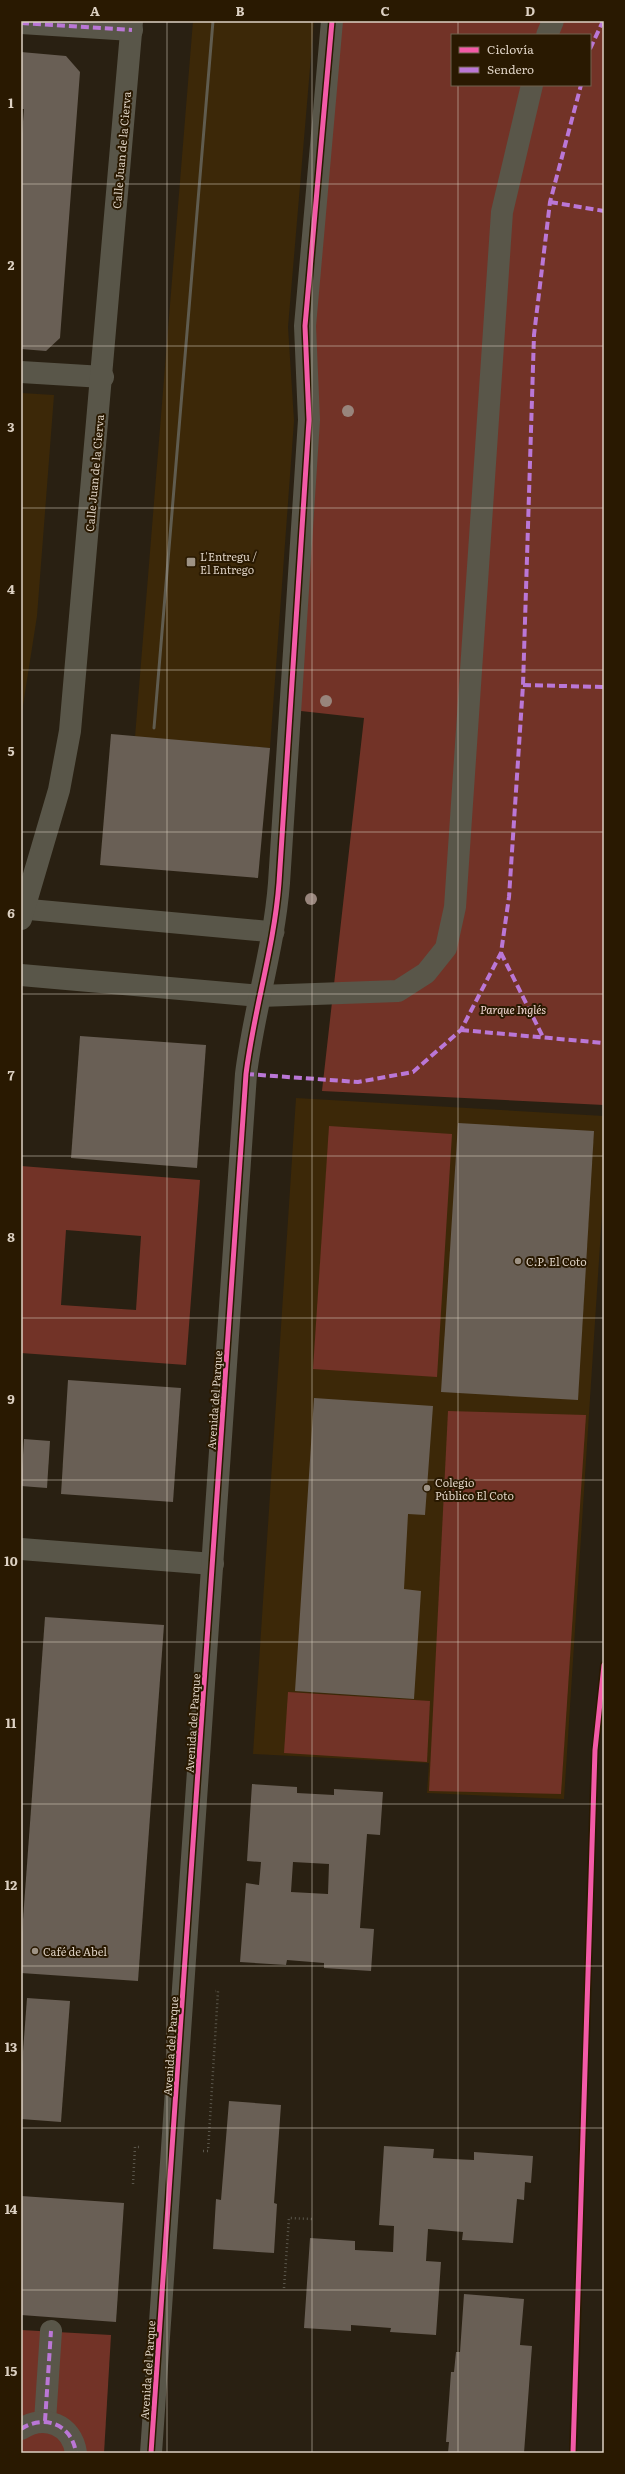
<svg xmlns="http://www.w3.org/2000/svg" width="625" height="2474" viewBox="0 0 625 2474" font-family="Literata,serif">
<rect width="100%" height="100%" fill="#292012"/>
<g fill="#3c2808">
<path d="M193,21H314L288,327L294,421L270,748L135,737Z"/>
<path d="M21,393L54,395L37,616L21,718Z"/>
<path d="M296,1098L604,1116V1183L564,1799L427,1793L429,1763L253,1754Z"/>
</g>
<g fill="#723327" fill-rule="evenodd">
<path d="M332,21H604V1105L322,1091L364,718L292,710ZM452,35H590V85H452Z"/>
<path d="M329,1126L452,1134L437,1377L313,1369Z"/>
<path d="M21,1166L200,1180L186,1365L21,1353ZM66,1230L141,1236L136,1310L61,1305Z"/>
<path d="M448,1411L586,1415L561,1794L429,1791Z"/>
<path d="M288,1692L430,1701L427,1762L284,1753Z"/>
<path d="M21,2330L111,2335L104,2453H21Z"/>
</g>
<g fill="#695f55" fill-rule="evenodd">
<path d="M21,52L66,56L80,72L60,338L46,351L21,349V146L24,109H21Z"/>
<path d="M111,734L270,748L258,878L100,865Z"/>
<path d="M80,1036L206,1045L197,1168L71,1158Z"/>
<path d="M458,1123L594,1131L578,1400L441,1392Z"/>
<path d="M68,1380L181,1388L173,1502L61,1494Z"/>
<path d="M314,1398L433,1406L425,1515L408,1514L404,1589L421,1591L414,1699L295,1691Z"/>
<path d="M24,1439L50,1441L47,1488L21,1486Z"/>
<path d="M45,1617L164,1625L138,1981L21,1973V1947Z"/>
<path d="M252,1784L297,1787V1793L334,1795V1789L383,1792L380,1835L367,1834L360,1928L374,1929L371,1971L324,1968V1963L287,1960L286,1965L240,1962L246,1883L259,1885L261,1862L247,1861ZM293,1862L329,1864L328,1894L291,1892Z"/>
<path d="M27,1998L70,2001L61,2122L21,2119V2078Z"/>
<path d="M229,2101L281,2105L274,2203L277,2204L274,2253L213,2249L216,2199L221,2200Z"/>
<path d="M384,2146L434,2149L433,2158L474,2160V2152L533,2156L531,2183L525,2182L524,2200L517,2199L513,2243L462,2240L463,2232L428,2229L426,2261L441,2262L436,2335L390,2332L391,2328L351,2325V2331L304,2328L310,2238L355,2241V2250L393,2252L394,2226L379,2225Z"/>
<path d="M21,2196L124,2203L116,2322L21,2315Z"/>
<path d="M464,2294L524,2299L520,2345L532,2346L524,2453H448L449,2442H446L451,2372H454L456,2352H460Z"/>
</g>
<g fill="none" stroke-linecap="round" stroke-linejoin="round">
<g stroke="#5a564b" stroke-width="2.5" stroke-dasharray="1 3" stroke-linecap="butt">
<path d="M203,2151H208L218,1991H215"/>
<path d="M133,2184L135,2147H140"/>
<path d="M284,2288L289,2218L312,2219"/>
</g>
<path stroke="#595649" stroke-width="21" d="M24,909L274,932"/>
<g stroke="#595649" stroke-width="22">
<path d="M21,23L132,30"/>
<path d="M45,2421L51,2331"/>
<path d="M21,2429C44,2414 72,2424 76,2453"/>
</g>
<g stroke="#595649" stroke-width="22">
<path d="M547,35L553,21"/>
<path d="M21,372L103,377"/>
<path d="M21,919L59,790L70,731L132,21"/>
<path d="M21,975L260,996L398,991L426,973L446,948L455,907L502,212L532,85"/>
<path d="M21,1549L213,1564"/>
<path d="M151,2453L246,1074C254,1009 274,948 279,883L309,420L305,326L332,21"/>
</g>
<path stroke="#605c4f" stroke-width="3" d="M154,728L213,21"/>
<g stroke="#ba77d6" stroke-width="4" stroke-dasharray="8 4" stroke-linecap="butt">
<path d="M21,23L132,30"/>
<path d="M590,49L603,21"/>
<path d="M550,202L604,211"/>
<path d="M523,685L604,687"/>
<path d="M501,953L543,1037"/>
<path d="M461,1030L604,1043"/>
<path d="M246,1074L358,1082L413,1072L461,1030L501,953L509,897L523,685L534,335L550,202L581,85"/>
<path d="M45,2421L51,2331"/>
<path d="M21,2429C44,2414 72,2424 76,2453"/>
</g>
<g stroke="#291901" stroke-width="8">
<g id="cycleway">
<path d="M151,2453L246,1074C254,1009 274,948 279,883L309,420L305,326L332,21"/>
<path d="M573,2453L595,1750L604,1665"/>
</g>
</g>
<use href="#cycleway" stroke="#f35aa7" stroke-width="5"/>
</g>
<g fill="#98857c">
<circle cx="348" cy="411" r="6"/>
<circle cx="326" cy="701" r="6"/>
<circle cx="311" cy="899" r="6"/>
</g>
<path fill="none" stroke="#ddd1c3" stroke-width="1" stroke-opacity="0.55" d="M167,21V2453M312,21V2453M458,21V35M458,85V2453M21,184H604M21,346H604M21,508H604M21,670H604M21,832H604M21,994H604M21,1156H604M21,1318H604M21,1480H604M21,1642H604M21,1804H604M21,1966H604M21,2128H604M21,2290H604"/>
<g fill="#9e9385" stroke="#291901" stroke-width="1.5">
<rect x="186" y="557" width="10" height="10" rx="2"/>
<circle cx="518" cy="1261" r="4"/>
<circle cx="427" cy="1488" r="4"/>
<circle cx="35" cy="1951" r="4"/>
</g>
<g text-anchor="middle" dominant-baseline="central" stroke-width="4" stroke-linejoin="round" paint-order="stroke">
<g font-size="11" fill="#ddd1c3" stroke="#291901">
<text transform="translate(121 150) rotate(-85)">Calle Juan de la Cierva</text>
<text transform="translate(94 473) rotate(-85)">Calle Juan de la Cierva</text>
<text transform="translate(214 1400) rotate(-86)">Avenida del Parque</text>
<text transform="translate(192 1723) rotate(-86)">Avenida del Parque</text>
<text transform="translate(170 2046) rotate(-86)">Avenida del Parque</text>
<text transform="translate(147 2370) rotate(-86)">Avenida del Parque</text>
</g>
<g font-size="11" fill="#ddd1c3" stroke="#291901" text-anchor="start">
<text x="200" y="556">L'Entregu /<tspan x="200" dy="13">El Entrego</tspan></text>
<text x="526" y="1261">C.P. El Coto</text>
<text x="435" y="1482">Colegio<tspan x="435" dy="13">Público El Coto</tspan></text>
<text x="43" y="1951">Café de Abel</text>
</g>
<g font-size="11" font-style="italic" fill="#f2d8d3" stroke="#291901">
<text x="513" y="1009">Parque Inglés</text>
</g>
</g>
<rect width="625" height="2474" fill="none" stroke="#291901" stroke-width="44"/>
<rect x="451" y="34" width="140" height="52" fill="#291901" stroke="#71634f"/>
<rect x="459" y="47" width="20" height="6" fill="#f35aa7" stroke="#71634f"/>
<text x="487" y="54" font-size="12" fill="#ddd1c3">Ciclovía</text>
<rect x="459" y="67" width="20" height="6" fill="#ba77d6" stroke="#71634f"/>
<text x="487" y="74" font-size="12" fill="#ddd1c3">Sendero</text>
<rect x="22" y="22" width="581" height="2430" fill="none" stroke="#ddd1c3" stroke-width="1.5"/>
<g font-size="13" text-anchor="middle" font-weight="bold" fill="#ddd1c3">
<text x="95" y="16">A</text>
<text x="240" y="16">B</text>
<text x="385" y="16">C</text>
<text x="530" y="16">D</text>
<text x="11" y="108">1</text>
<text x="11" y="270">2</text>
<text x="11" y="432">3</text>
<text x="11" y="594">4</text>
<text x="11" y="756">5</text>
<text x="11" y="918">6</text>
<text x="11" y="1080">7</text>
<text x="11" y="1242">8</text>
<text x="11" y="1404">9</text>
<text x="11" y="1566">10</text>
<text x="11" y="1728">11</text>
<text x="11" y="1890">12</text>
<text x="11" y="2052">13</text>
<text x="11" y="2214">14</text>
<text x="11" y="2376">15</text>
</g>
</svg>
